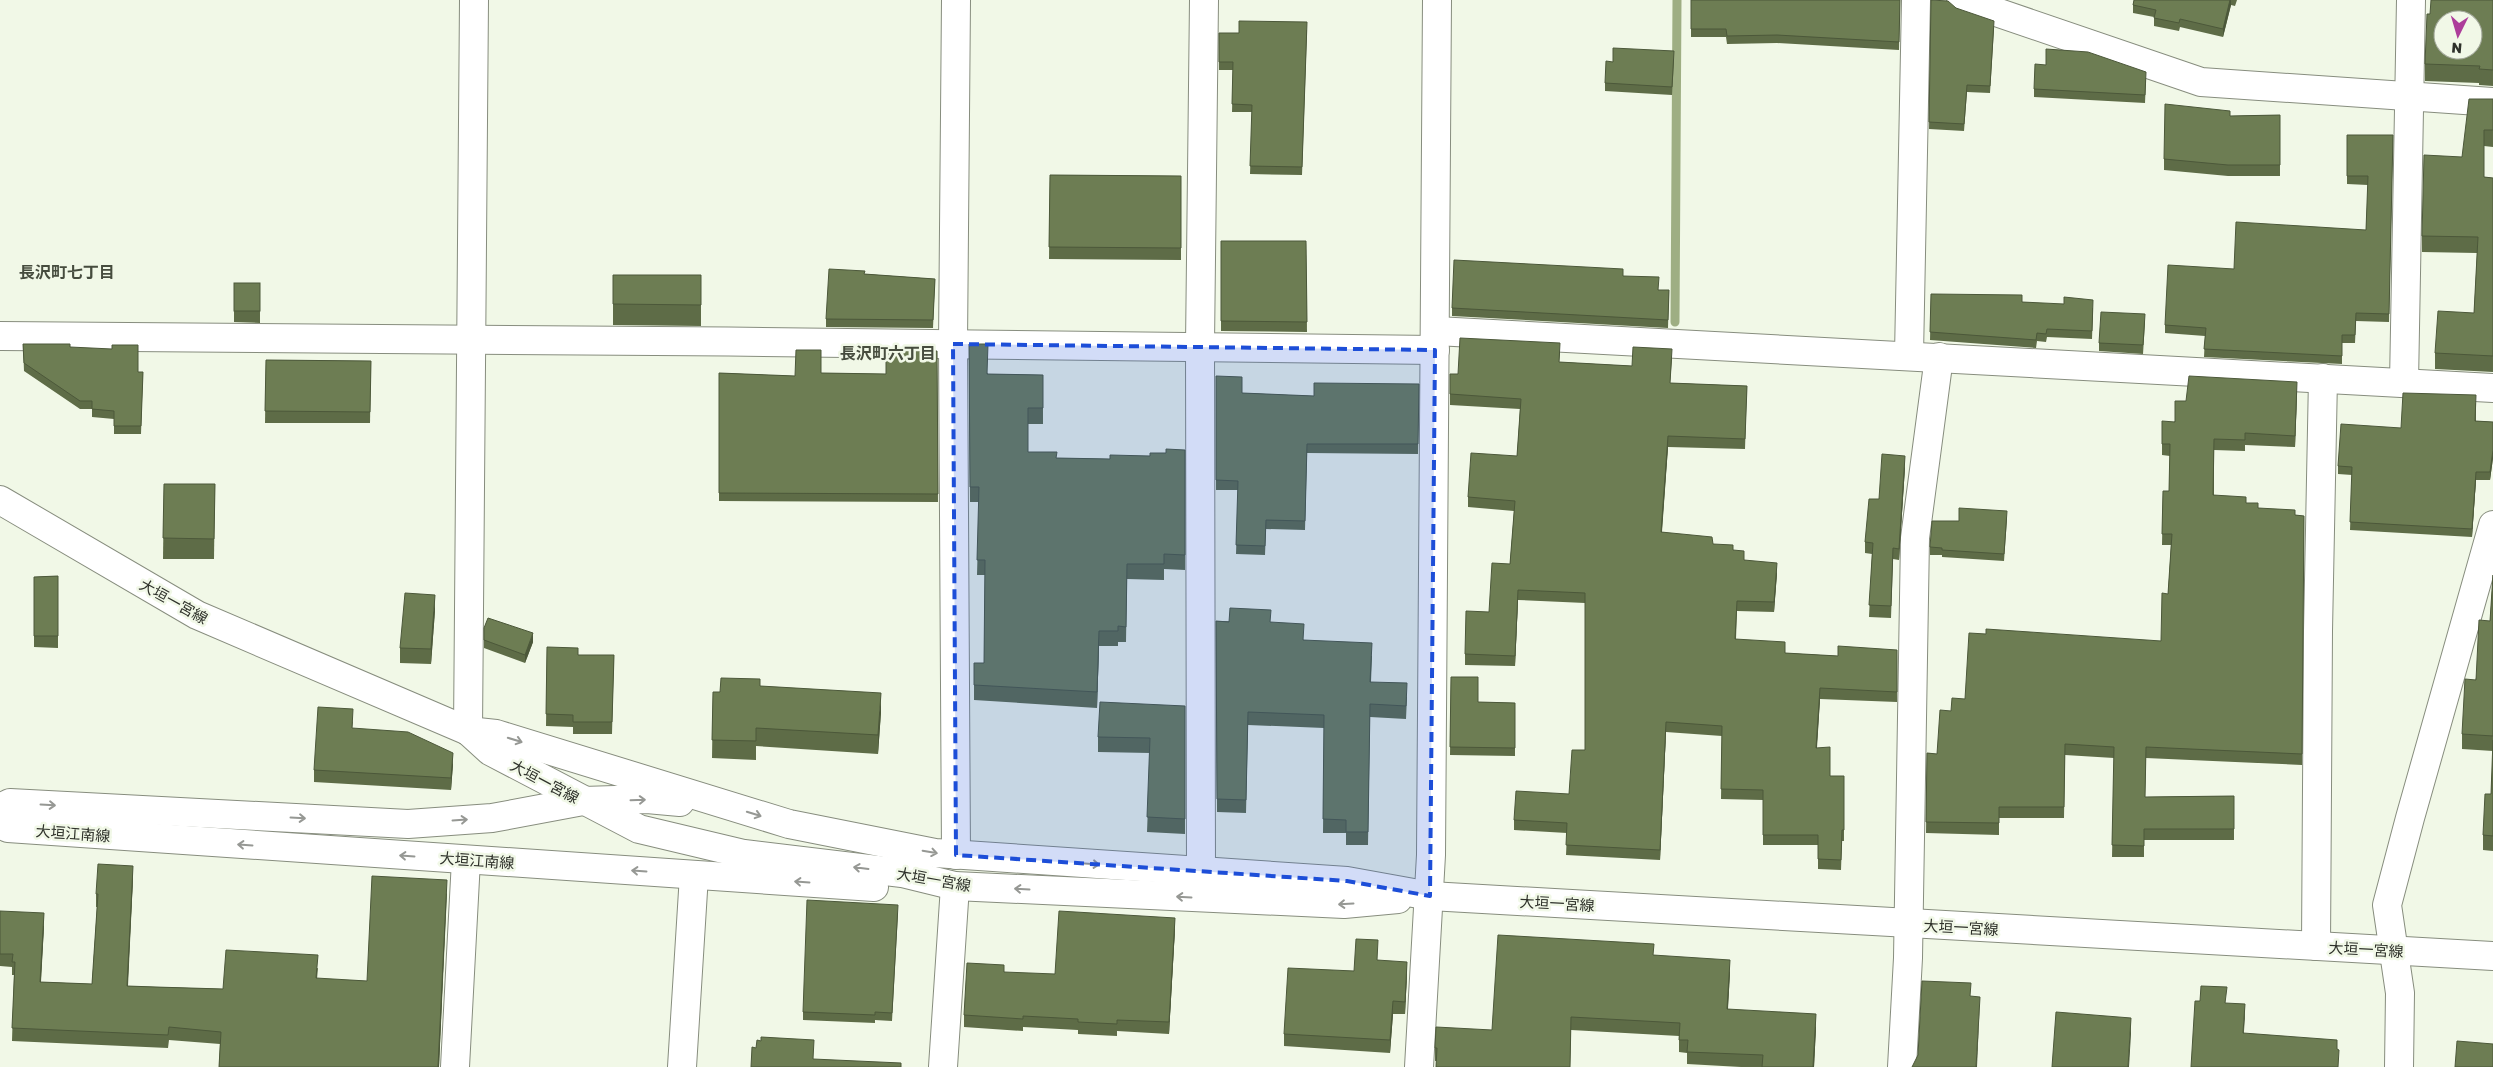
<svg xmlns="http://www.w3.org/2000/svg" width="2493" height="1067" viewBox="0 0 2493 1067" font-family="'Golos Text','Noto Sans JP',sans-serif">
<rect width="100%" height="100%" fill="#f1f8e7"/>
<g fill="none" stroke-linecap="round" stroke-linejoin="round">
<path stroke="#9eae83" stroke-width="9" d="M1675,322L1677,0"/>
<g stroke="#878d7e" stroke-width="30">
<g id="minor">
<path d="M956,0L953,344L956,855"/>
<path d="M1961,0L2201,82L2493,102"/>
<path d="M1436,331L2493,388"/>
<path d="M0,336C478,341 957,341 1435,350"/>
<path d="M1909,355L1916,0"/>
<path d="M2404,383L2411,0"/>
<path d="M468,731L474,0"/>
<path d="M1201,871L1200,345L1204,0"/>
<path d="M2316,946L2318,631L2323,378"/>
<path d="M455,1067L466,860"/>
<path d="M682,1067L694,875"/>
<path d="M943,1067L955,886"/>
<path d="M1419,1067L1431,855L1437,0"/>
<path d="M1902,1067L1908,958L1915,538L1939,357"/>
<path d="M2399,1067L2400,993L2387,905L2410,818L2493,525"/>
</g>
</g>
<g stroke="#878d7e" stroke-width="30">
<g id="major">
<path d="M0,500L197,615L468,731L496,734L789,824L935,853L1347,881L1430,896L2493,956"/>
<path d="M468,731L490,751L639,829L744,854L902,873L955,886L1344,904L1398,899"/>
<path d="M0,808L10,803L408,824L492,818L583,801L647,799L680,802"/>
<path d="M0,824L8,828L874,887"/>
</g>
</g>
<use href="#minor" stroke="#fff" stroke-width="28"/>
<use href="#major" stroke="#fff" stroke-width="28"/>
</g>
<g fill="#5e6c47">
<path d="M1691,0H1900L1899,50L1777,43L1727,44L1726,37H1691Z"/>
<path d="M1931,0L1956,8L1994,28L1990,93L1967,92L1964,131L1929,129Z"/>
<path d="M2134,0H2237L2235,6L2231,5L2223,37L2180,27L2179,31L2154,26V17L2133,13V5Z"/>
<path d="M2493,0V86L2479,85V83L2425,81V64L2430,14Z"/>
<path d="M1307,30L1302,175L1250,174L1252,112H1232L1233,70H1219V33H1239Z"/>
<path d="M1674,59L1672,95L1605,91V83L1613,62Z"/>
<path d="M2046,65L2146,80L2145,103L2034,97V89Z"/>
<path d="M2493,99V147L2484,146V177L2493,178V372L2435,369V353L2474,313L2477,253L2422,252V236L2462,157Z"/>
<path d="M2280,115V176H2228L2164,170V159L2230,116Z"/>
<path d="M2347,135H2393L2389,322L2356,321L2355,343H2342V364L2204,357L2205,336L2165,333V325L2234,269L2366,230L2368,185L2347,184Z"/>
<path d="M1050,175L1181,176V260L1049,259Z"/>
<path d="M1221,241H1306L1307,332L1221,331Z"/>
<path d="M865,274L935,279L933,328L826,327V319Z"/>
<path d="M613,275H701V326L613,325Z"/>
<path d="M1623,276L1659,290H1669L1668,328L1452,316V308Z"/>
<path d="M234,283H260V323L234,322Z"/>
<path d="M1931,294L2022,302L2093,308L2092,339L2047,337L2046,342L2037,341L2036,348L1930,340Z"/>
<path d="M2145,322L2143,354L2099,351V343Z"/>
<path d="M23,344L70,347L138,372H143L141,434H114V419L92,417V409H80L24,371Z"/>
<path d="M969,344L988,374L1043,375V424H1028V452L1057,458L1110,459L1150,456L1185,450V570L1164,569V580L1127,579L1126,642H1118V646H1099L1097,708L974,700V685L984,663L985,575H977L979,502H970Z"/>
<path d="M937,351L938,502L719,501V373L795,376L821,373L886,374Z"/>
<path d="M1560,353L1559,362L1632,366L1672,359L1670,383L1747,386L1745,449L1668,447L1662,532L1713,544L1733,550L1744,560L1777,573L1774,612L1737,611L1736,639L1785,653L1838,656L1897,650V702L1820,699L1817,748L1830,776H1844V841H1842L1841,870L1818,869V845H1763V800L1721,799L1722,736L1666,732L1660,860L1566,855L1567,833L1514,830V820L1569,794L1585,750V603L1518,600L1515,666L1465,665V654L1489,612L1510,564L1514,511L1468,507V497L1517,456L1520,409L1450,405V374H1458Z"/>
<path d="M266,360L371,361L370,423H265Z"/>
<path d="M1216,376L1242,393L1314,396L1419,384L1418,454L1307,453L1305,530L1266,529L1265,555L1236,554L1238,490H1216Z"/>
<path d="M2297,393L2295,447L2245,445V451L2214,450V495L2246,503L2258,508L2295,515L2304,516L2302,765L2146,758L2145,797L2234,796V840H2144V857H2112L2114,758L2065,755L2064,818H1999V835L1926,833L1927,753L1937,754L1951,711L1965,699L2161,641L2168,594L2171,545H2162L2163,491H2169L2170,456L2162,455V444L2186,401Z"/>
<path d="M2476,403V421L2493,422V458L2490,480H2476L2472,537L2350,530L2352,475L2338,474V466L2401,428Z"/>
<path d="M1905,467L1899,560L1893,559L1891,618L1869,617L1872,554L1865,553V542L1879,499Z"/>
<path d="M164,484H215L214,559H163Z"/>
<path d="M2007,519L2004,561L1942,557V555H1930V547Z"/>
<path d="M2493,575V851L2483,850V835L2491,794L2493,751L2462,749V734L2490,621Z"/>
<path d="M58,576V648L34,647V577Z"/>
<path d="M435,610L431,664L400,663V648Z"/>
<path d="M1216,621L1271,622L1304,640L1372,656L1371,682L1407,697L1406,719L1370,717L1368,845H1346V833H1323L1324,728L1248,725L1246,813L1217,812Z"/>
<path d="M484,628L533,642L525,663L484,648Z"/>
<path d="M547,647L578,655H614L612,734H573V727L546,726Z"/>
<path d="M1451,677L1478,702L1515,703V756L1450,755Z"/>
<path d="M760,686L881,712L878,754L756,746V760L712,758L713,692H720Z"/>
<path d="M1185,706V834L1147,832L1150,753L1098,752V737Z"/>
<path d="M353,721L352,728L453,764L451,790L314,782V770Z"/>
<path d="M133,878L128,986L223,989L318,968L317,979L367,981L447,893L439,1067H219L220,1044L169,1040L168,1048L12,1041L14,975H12V967L0,966V911L44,926L41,982L92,984L97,907H96V894Z"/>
<path d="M898,913L892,1021L875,1020V1023L803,1020V1012Z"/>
<path d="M1175,929L1169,1034L1117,1031V1036L1078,1034V1030L1023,1027V1031L964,1027V1015L1055,974Z"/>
<path d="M1654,955L1730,972L1728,1009L1816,1027L1814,1067H1741L1687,1064V1053L1679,1052V1036L1571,1030L1570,1067H1436L1437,1061H1435V1048L1492,1030Z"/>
<path d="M1378,960L1407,974L1405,1014H1393L1390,1053L1284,1046V1034L1354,971Z"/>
</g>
<g fill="#4c583a">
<path d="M2230,0H2231V5L2223,37V29Z"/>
<path d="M2297,382V393L2295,447V436Z"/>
<path d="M1668,436V447L1661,542V532Z"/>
<path d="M2493,450V458L2490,480V472Z"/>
<path d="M1905,456V467L1899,560V549Z"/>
<path d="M2476,472V480L2472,537V529Z"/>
<path d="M1777,563V573L1774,612V602Z"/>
<path d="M1518,590V600L1515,666V656Z"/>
<path d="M435,595V610L431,664V649Z"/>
<path d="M1099,631V646L1097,708V692Z"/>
<path d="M533,633V642L525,663V655Z"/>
<path d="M1820,688V699L1816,758V748Z"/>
<path d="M881,693V712L878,754V735Z"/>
<path d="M1666,722V732L1660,860V850Z"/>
<path d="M453,753V764L451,790V778Z"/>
<path d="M133,866V878L127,998V986Z"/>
<path d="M447,880L439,1067H438Z"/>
<path d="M44,913V926L40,995V982Z"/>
<path d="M1175,918V929L1169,1034V1022Z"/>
<path d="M1730,960V972L1727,1022V1009Z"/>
<path d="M1407,962V974L1405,1014V1002Z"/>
<path d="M1980,997L1977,1067H1976Z"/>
<path d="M1393,1001V1014L1390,1053V1040Z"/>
<path d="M2245,1004V1016L2243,1045V1033Z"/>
<path d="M1816,1014V1027L1814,1067H1813Z"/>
<path d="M2131,1018V1033L2129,1067H2128Z"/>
</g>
<g fill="#6d7d53" stroke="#4c583a" fill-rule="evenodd">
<path d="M1691,0H1900L1899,42L1777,35L1727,36L1726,29H1691Z"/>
<path d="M1931,0L1948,1L1956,8L1994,21L1990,86L1967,85L1964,124L1929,122Z"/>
<path d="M2134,0H2230L2223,29L2180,19L2179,23L2154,18L2156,10L2133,5Z"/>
<path d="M2431,0H2493V70L2479,69L2480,66L2425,64L2427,14H2430ZM2443,20H2473V50H2443Z"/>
<path d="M1239,21L1307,22L1302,167L1250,166L1252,105L1232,104L1233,62H1219V33H1239Z"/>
<path d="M1613,48L1674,51L1672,87L1605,83L1606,61L1613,62Z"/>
<path d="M2046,49L2088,52L2146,72L2145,95L2034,89L2035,64L2046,65Z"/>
<path d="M2469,99H2493V130H2484V177L2493,178V356L2435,353L2438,311L2474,313L2478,237L2422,236L2424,155L2462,157Z"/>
<path d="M2165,104L2230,111V116L2280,115V165H2228L2164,159Z"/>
<path d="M2347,135H2393L2389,314L2356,313L2355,335H2342V356L2204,349L2206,328L2165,325L2168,265L2234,269L2236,222L2366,230L2368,176H2347Z"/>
<path d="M1050,175L1181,176V248L1049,247Z"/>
<path d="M1221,241H1306L1307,322L1221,321Z"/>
<path d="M1454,260L1623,269V276L1659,277L1658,290H1669L1668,320L1452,308Z"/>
<path d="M829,269L865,271L864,274L935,279L933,320L826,319Z"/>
<path d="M613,275H701V305L613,304Z"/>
<rect x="234" y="283" width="26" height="28"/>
<path d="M1931,294L2022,295V302L2064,304V297L2093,300L2092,331L2047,329L2046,334L2037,333L2036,340L1930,332Z"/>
<path d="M2101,312L2145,314L2143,345L2099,343Z"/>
<path d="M1460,338L1560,343L1559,362L1632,366L1633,347L1672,349L1670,383L1747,386L1745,439L1668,436L1661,532L1712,537L1713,544L1733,545V550L1744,551V560L1777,563L1774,602L1737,601L1735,639L1785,642V653L1838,656V646L1897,650V692L1820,688L1816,748L1830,747V776H1844V830H1842L1841,860L1818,859V835H1763V790L1721,789L1722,726L1666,722L1660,850L1566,845L1567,823L1514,820L1516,791L1569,794L1572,750H1585V593L1518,590L1515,656L1465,654L1466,611L1489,612L1492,563L1510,564L1515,501L1468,497L1471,453L1517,456L1521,399L1450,394V374H1458Z"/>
<path d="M23,344H70V347L112,349V345H138V372H143L141,426H114V411L92,409V401H80L24,363Z"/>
<path d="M969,344H988L987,374L1043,375V408H1028V452H1057L1056,458L1110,459V455L1150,456V453H1166V449L1185,450V555L1164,554V564H1127L1126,627L1118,626V631H1099L1097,692L974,685V663H984L985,560H977L979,487H970Z"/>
<path d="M796,350H821V373L886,374V351H937L938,494L719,493V373L795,376Z"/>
<path d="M266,360L371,361L370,412L265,411Z"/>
<path d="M1216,376L1242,377V393L1314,396V383L1419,384L1418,444H1307L1305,521L1266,520L1265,546L1236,545L1238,481L1216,480Z"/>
<path d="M2189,376L2297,382L2295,436L2245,433V440L2214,439L2213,495L2246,497V503H2258V508L2295,510V515L2304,516L2302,754L2146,747L2145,797L2234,796V829H2144V846L2112,845L2114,747L2065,744L2064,807H1999V823L1926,822L1927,753L1937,754L1940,710L1951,711L1952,698L1965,699L1969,633L1986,634V629L2161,641L2162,593L2168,594L2172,534H2162L2163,491H2169L2170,444H2162V421L2175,422V401H2186Z"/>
<path d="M2403,393L2476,395L2475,421L2493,422V450L2490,472H2476L2472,529L2350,522L2352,467L2338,466L2341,424L2401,428Z"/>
<path d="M1882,454L1905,456L1899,549L1893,548L1891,606L1869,605L1873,543L1865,542L1869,499H1879Z"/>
<path d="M164,484H215L214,539L163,538Z"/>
<path d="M1959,508L2007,511L2004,554L1942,550V548L1930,547L1932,521H1959Z"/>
<path d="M2493,575V736L2462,734L2465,679L2476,680L2479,620L2490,621Z"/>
<path d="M58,576V636H34V577Z"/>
<path d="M405,593L435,595L431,649L400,648Z"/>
<path d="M1230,608L1271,610L1270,622L1304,624L1303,640L1372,643L1370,682L1407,683L1406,706L1370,704L1368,832H1346V820L1323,819L1324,715L1248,712L1246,800L1217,799L1216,621L1229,622Z"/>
<path d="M488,618L533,633L525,655L484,640V628Z"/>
<path d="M547,647L578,648V655H614L612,722H573V715L546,714Z"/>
<path d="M1451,677H1478V702L1515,703V748L1450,747Z"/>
<path d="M721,678L760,679V686L881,693L878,735L756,728V741L712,740L713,692H720Z"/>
<path d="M1100,702L1185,706V819L1147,817L1150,738L1098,737Z"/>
<path d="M318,707L353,709L352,728L408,732L453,753L451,778L314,770Z"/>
<path d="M2493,740V836L2483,835L2485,794H2491Z"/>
<path d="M98,864L133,866L127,986L155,987L223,989L226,950L318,955L316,978L367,981L372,876L447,880L438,1067H219L221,1032L169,1027L168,1035L12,1028L15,962H12L13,954H0V911L44,913L40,982L92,984L98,894H96Z"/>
<path d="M807,900L898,905L892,1013L875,1012V1015L803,1012Z"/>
<path d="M1059,911L1175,918L1169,1022L1117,1020V1024L1078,1022V1019L1023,1016V1019L964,1015L967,963L1004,965V972L1055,974Z"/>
<path d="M1498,935L1654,944L1653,955L1730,960L1727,1009L1816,1014L1813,1067H1762L1763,1055L1687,1052L1688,1040H1679L1680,1023L1571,1017L1570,1067H1436L1437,1048H1435L1436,1027L1492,1030Z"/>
<path d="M1356,939L1378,940L1377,960L1407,962L1405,1002L1393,1001L1390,1040L1284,1034L1288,968L1354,971Z"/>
<path d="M1922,981L1971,983L1970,996L1980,997L1976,1067H1912L1918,1055Z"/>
<path d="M2201,986L2227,987L2225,1003L2245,1004L2243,1033L2337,1040V1049L2339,1050L2338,1067H2191L2195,1001H2200Z"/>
<path d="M2056,1012L2131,1018L2128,1067H2052Z"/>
<path d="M761,1037L814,1040L813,1059L901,1063V1067H751L752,1047L756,1048L757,1040L761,1041Z"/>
<path d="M2457,1041L2493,1044V1067H2455Z"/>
</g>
<defs><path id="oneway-shaft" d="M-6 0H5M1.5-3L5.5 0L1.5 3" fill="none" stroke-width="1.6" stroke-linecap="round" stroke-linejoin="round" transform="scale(1.25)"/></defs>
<g stroke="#969894">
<use href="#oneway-shaft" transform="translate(515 740) rotate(17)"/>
<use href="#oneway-shaft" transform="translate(638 800) rotate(-2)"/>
<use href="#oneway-shaft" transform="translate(48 805) rotate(3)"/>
<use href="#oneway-shaft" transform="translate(754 814) rotate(17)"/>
<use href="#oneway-shaft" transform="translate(298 818) rotate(3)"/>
<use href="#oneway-shaft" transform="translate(460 820) rotate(-4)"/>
<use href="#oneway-shaft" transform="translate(245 845) rotate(-176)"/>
<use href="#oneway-shaft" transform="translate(930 852) rotate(10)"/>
<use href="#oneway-shaft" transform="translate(407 856) rotate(-176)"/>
<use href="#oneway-shaft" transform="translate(1092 864) rotate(4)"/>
<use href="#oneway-shaft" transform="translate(861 868) rotate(-173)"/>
<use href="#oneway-shaft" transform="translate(639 871) rotate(-176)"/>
<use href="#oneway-shaft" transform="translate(802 882) rotate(-176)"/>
<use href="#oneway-shaft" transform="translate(1022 889) rotate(-177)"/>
<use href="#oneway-shaft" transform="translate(1184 897) rotate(-177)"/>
<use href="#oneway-shaft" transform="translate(1346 904) rotate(177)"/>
</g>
<path fill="#1d4ed8" fill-opacity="0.2" stroke="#1d4ed8" stroke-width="4" stroke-dasharray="10 6" stroke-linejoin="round" d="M953,344L1435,350L1430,896L1347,881L956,855Z"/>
<g text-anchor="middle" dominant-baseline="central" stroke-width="5" stroke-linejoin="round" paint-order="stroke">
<g font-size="15" fill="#2e312a" stroke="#f1f8e7">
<text transform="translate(174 601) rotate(29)">大垣一宮線</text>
<text transform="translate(545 781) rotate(28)">大垣一宮線</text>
<text transform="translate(73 833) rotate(4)">大垣江南線</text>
<text transform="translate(477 860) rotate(4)">大垣江南線</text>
<text transform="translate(934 879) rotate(10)">大垣一宮線</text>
<text transform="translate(1557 903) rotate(3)">大垣一宮線</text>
<text transform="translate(1961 927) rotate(3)">大垣一宮線</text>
<text transform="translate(2366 949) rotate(3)">大垣一宮線</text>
</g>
<g font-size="16" font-weight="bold" fill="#464c3e" stroke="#f1f8e7">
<text x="67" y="272">長沢町七丁目</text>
<text x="888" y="353">長沢町六丁目</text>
</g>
</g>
<g transform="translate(2458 35) rotate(185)"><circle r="24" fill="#f1f8e7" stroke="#a3a89b"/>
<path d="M0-4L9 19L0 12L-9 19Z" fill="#ad3d9a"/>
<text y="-8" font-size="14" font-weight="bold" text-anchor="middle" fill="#2e312a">N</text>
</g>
</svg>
